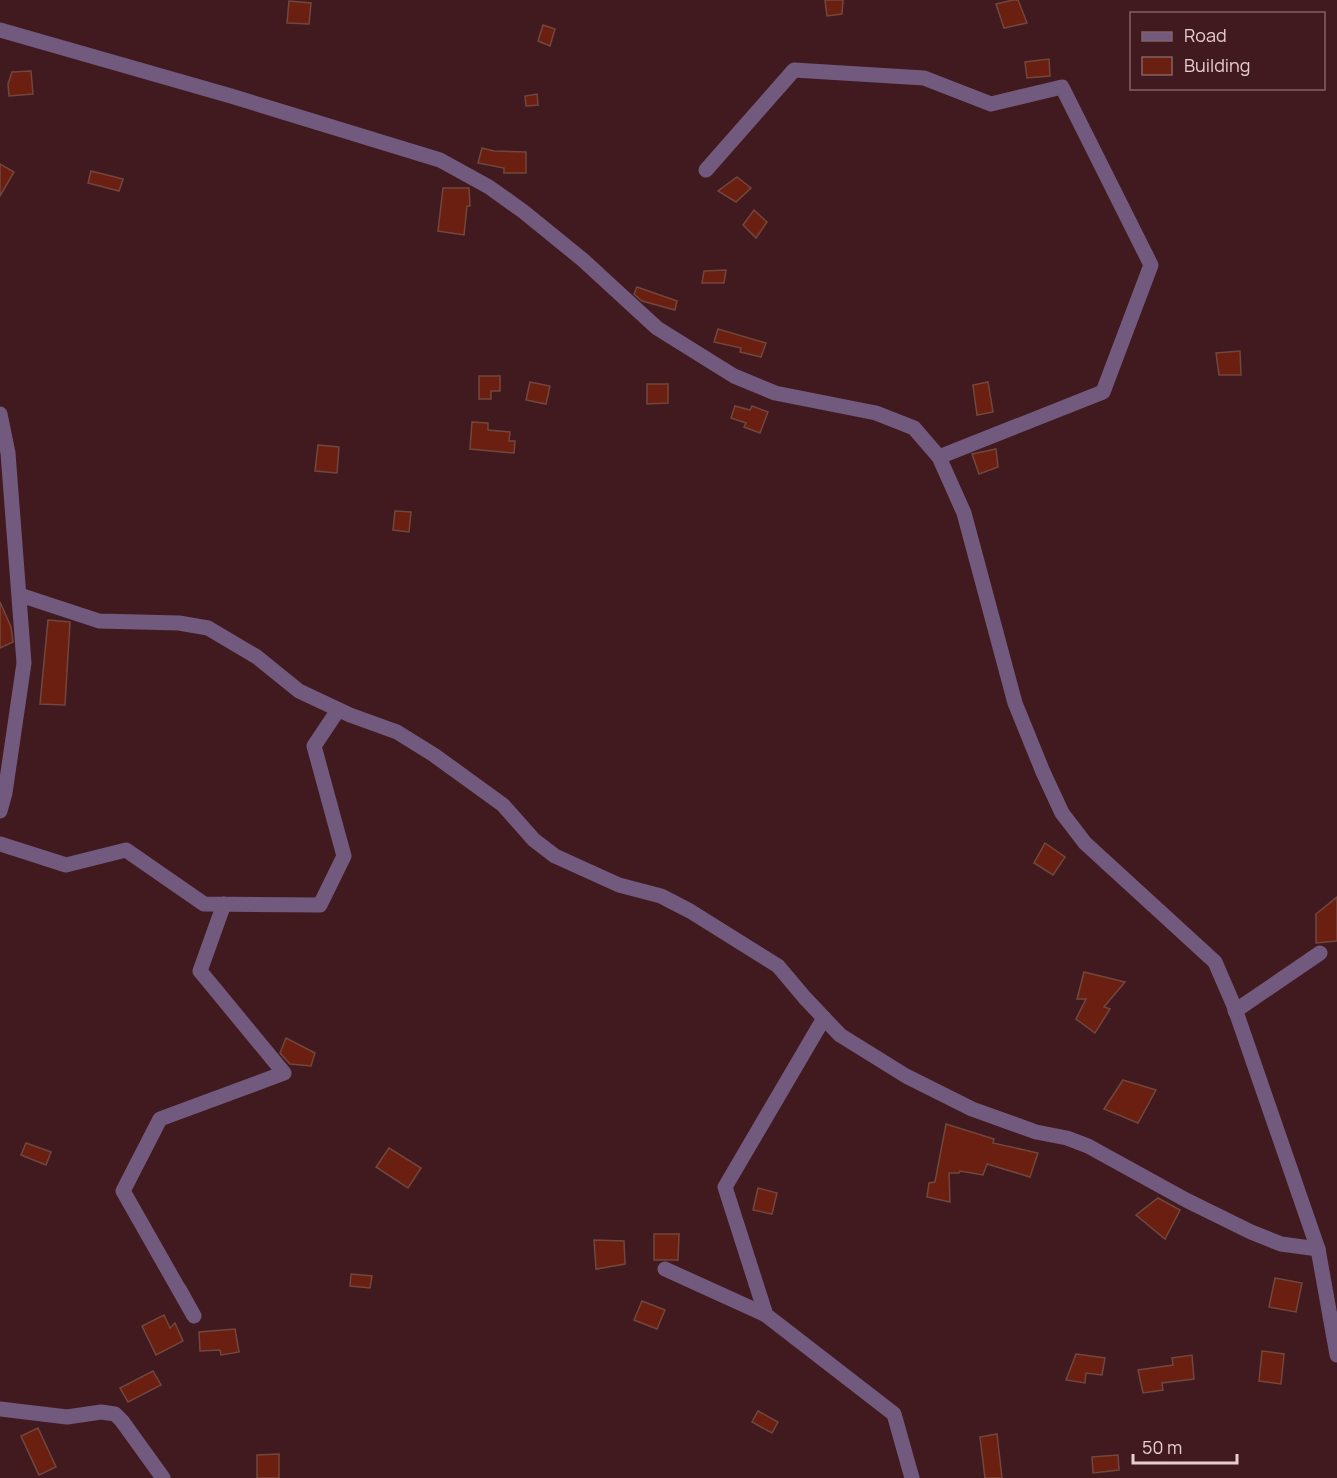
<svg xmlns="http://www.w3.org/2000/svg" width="1337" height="1478" viewBox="0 0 1337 1478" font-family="Manrope,sans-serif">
<rect width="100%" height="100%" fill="#411a1f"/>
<g fill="#6b1f10" stroke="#71473d" stroke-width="1.5">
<path d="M825,0H843L842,14L827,16Z"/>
<path d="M1013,0H1018L1027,23L1004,28L996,4Z"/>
<path d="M289,1L311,3L309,24L287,23Z"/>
<path d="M543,25L555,29L550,46L538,41Z"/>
<path d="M1049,59L1050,76L1027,78L1025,62Z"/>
<path d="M31,71L33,94L9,96L8,84L12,72Z"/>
<path d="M537,94L538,105L526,106L525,96Z"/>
<path d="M482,148L494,151L526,152V173H504V168L478,163Z"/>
<path d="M0,164L14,172L0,196Z"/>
<path d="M91,171L123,179L119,191L88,183Z"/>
<path d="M737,177L751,188L736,202L718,191Z"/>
<path d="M443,188H469L470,206H467L464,235L438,231Z"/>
<path d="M754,210L767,222L756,238L743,225Z"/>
<path d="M726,270L724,283H702L704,271Z"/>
<path d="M637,287L677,301L675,310L642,301L634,294Z"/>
<path d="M718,329L766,343L761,357L740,352L741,348L714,342Z"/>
<path d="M1240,351L1241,375H1219L1216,353Z"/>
<path d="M479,376H500V391H491V399H479Z"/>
<path d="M530,382L550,386L546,404L526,400Z"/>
<path d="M988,382L993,412L977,415L973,385Z"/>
<path d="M647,384H668V403L647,404Z"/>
<path d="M735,406L750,410L752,406L768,412L760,433L744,427L746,423L731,418Z"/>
<path d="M472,422L488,423V430L510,432L509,441H515L514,453L470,449Z"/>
<path d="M318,445L339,447L337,473L315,471Z"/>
<path d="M996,449L998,467L979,474L972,454Z"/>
<path d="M395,511L411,512L409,532L393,530Z"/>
<path d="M0,602L11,627L13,642L0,648Z"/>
<path d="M48,620L70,622L65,705L40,704Z"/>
<path d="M1045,843L1065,857L1053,875L1034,863Z"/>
<path d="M1337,897V941L1316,943V914Z"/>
<path d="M1084,972L1125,982L1104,1007L1110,1009L1095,1033L1076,1019L1086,999H1077Z"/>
<path d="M286,1038L315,1053L311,1066L290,1064L280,1053Z"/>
<path d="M1123,1080L1156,1090L1138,1123L1104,1109Z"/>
<path d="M946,1124L994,1139L993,1143L1038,1153L1030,1177L987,1164L983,1175L960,1171L959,1173H949L950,1202L927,1197L929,1183L935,1182Z"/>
<path d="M26,1143L51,1152L46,1165L21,1155Z"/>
<path d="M389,1148L421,1168L408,1188L376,1167Z"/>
<path d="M758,1188L777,1193L772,1214L753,1210Z"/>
<path d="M1158,1198L1180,1210L1165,1239L1136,1215Z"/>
<path d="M654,1234H679L678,1260H654Z"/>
<path d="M594,1240L624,1241L625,1264L596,1269Z"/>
<path d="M351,1274L372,1276L370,1288L350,1286Z"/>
<path d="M1275,1278L1302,1283L1296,1312L1269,1307Z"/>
<path d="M642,1301L665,1310L657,1329L634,1320Z"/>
<path d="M164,1315L170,1328L175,1323L183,1341L156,1355L142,1326Z"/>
<path d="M235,1329L239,1352L221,1355L220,1350L200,1351L199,1332Z"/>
<path d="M1262,1351L1284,1354L1281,1384L1259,1381Z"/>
<path d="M1076,1354L1105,1358L1102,1375L1086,1373L1085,1383L1066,1380Z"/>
<path d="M1192,1355L1194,1379L1162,1383L1163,1390L1143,1393L1138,1370L1173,1365L1172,1358Z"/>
<path d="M153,1371L161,1385L128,1402L120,1388Z"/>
<path d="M758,1411L778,1422L772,1433L752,1422Z"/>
<path d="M38,1428L56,1467L39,1475L21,1436Z"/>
<path d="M997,1434L1002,1478H985L980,1437Z"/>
<path d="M279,1454V1478H257V1455Z"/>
<path d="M1118,1455L1119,1470L1093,1473L1092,1457Z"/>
</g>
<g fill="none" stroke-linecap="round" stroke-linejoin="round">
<g stroke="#715a7e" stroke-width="15">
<path d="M0,30L231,96L440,160L489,187L524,212L583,260L657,328L734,376L775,393L876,413L914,428L939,457L964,513L1015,703L1043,772L1062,813L1085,843L1215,962L1234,1006L1318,1249L1337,1355"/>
<path d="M706,170L794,70L924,78L991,104L1062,87L1151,265L1103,392L939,457"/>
<path d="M0,414L8,453L24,663L5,793L0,811"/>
<path d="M20,595L99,621L179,623L208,628L257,657L299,691L350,715L397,732L434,755L503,805L534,840L555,856L619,885L661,896L690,911L778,966L805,998L840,1035L906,1076L972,1109L1036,1132L1067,1138L1088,1146L1186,1200L1251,1232L1281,1244L1318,1249"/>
<path d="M0,844L66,865L126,850L204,904L320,905L344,856L314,746L338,710"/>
<path d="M1235,1011L1320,953"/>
<path d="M824,1018L725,1187L766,1315L894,1414L912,1478"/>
<path d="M665,1269L766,1315"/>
<path d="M179,1289L194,1316L123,1191L160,1119L284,1073L200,971L224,904"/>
<path d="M0,1409L67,1417L101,1412L115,1414L122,1421L163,1478"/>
</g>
</g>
<rect x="1130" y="12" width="195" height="78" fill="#411a1f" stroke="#846265" stroke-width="1.5"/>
<rect x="1142" y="32" width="30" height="9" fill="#715a7e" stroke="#846265" stroke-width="1.5"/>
<text x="1184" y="42" font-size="18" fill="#e8cdcf">Road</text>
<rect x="1142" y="57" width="30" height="18" fill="#6b1f10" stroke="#846265" stroke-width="1.5"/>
<text x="1184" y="72" font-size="18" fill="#e8cdcf">Building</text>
<path d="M1133 1454v9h104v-9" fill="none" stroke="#e8cdcf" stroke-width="3"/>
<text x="1142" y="1454" font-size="18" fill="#e8cdcf" stroke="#411a1f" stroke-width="4.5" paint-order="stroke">50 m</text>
</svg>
